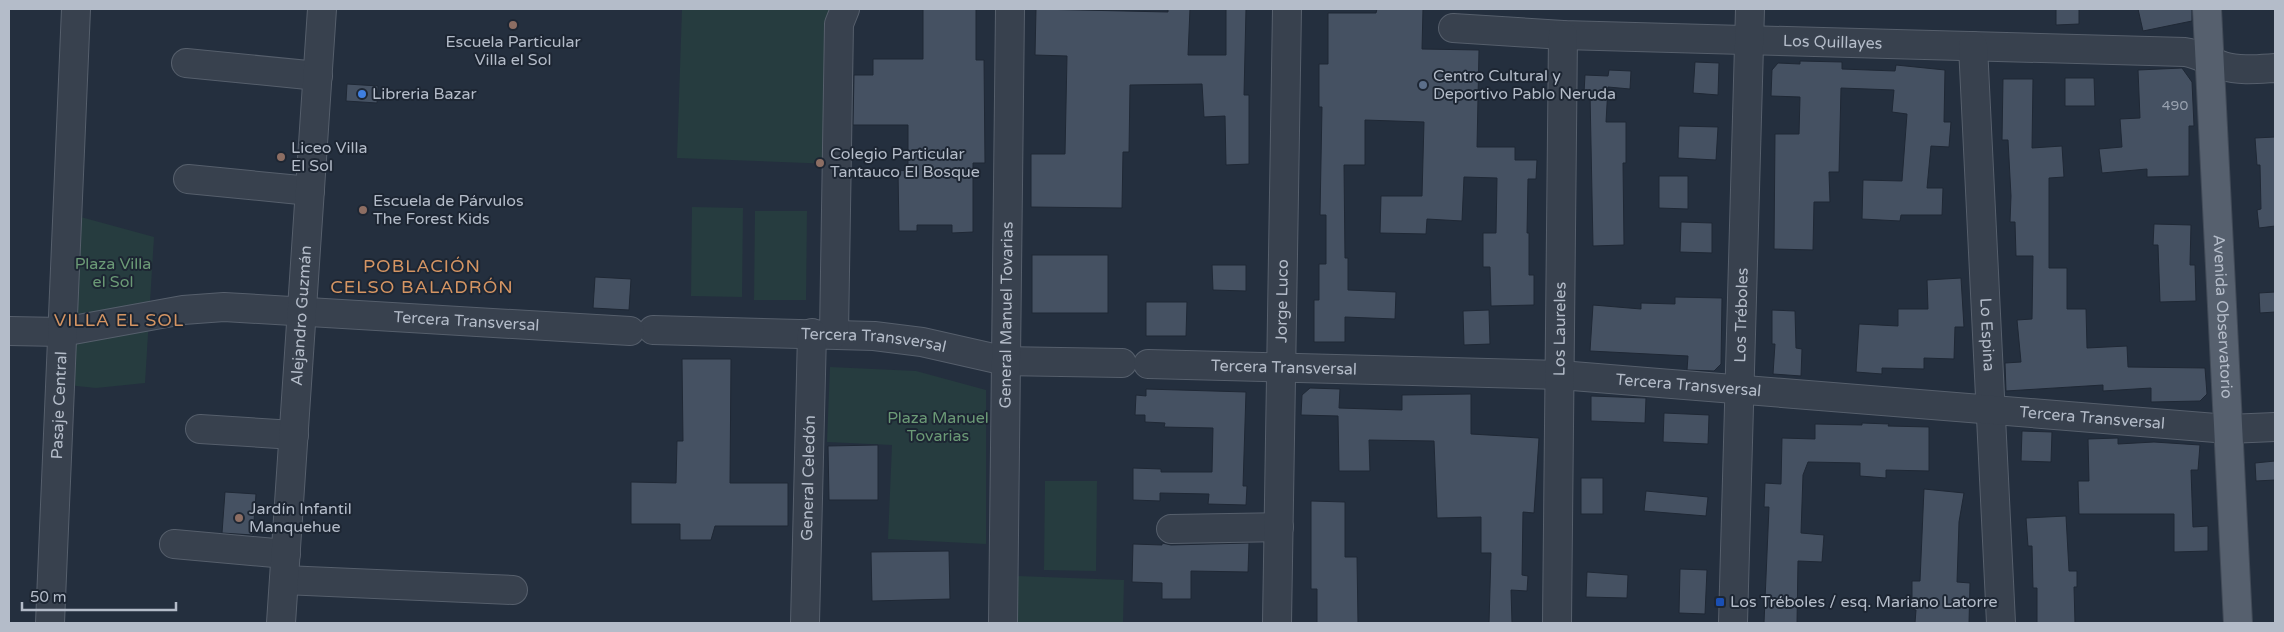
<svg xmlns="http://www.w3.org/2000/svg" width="2284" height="632" viewBox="0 0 2284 632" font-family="'Varela Round',sans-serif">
<rect width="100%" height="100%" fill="#242f3e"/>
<g fill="#263c3f">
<path d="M682,9H837L832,164L677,158Z"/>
<path d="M692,207L743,208L742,297L691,296Z"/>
<path d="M755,211H807L806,300H754Z"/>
<path d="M77,216L154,237L145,383L96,388L67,385Z"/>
<path d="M830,367L916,371L986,390V544L888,539L892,445L827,442Z"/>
<path d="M1045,481H1097L1096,571L1044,570Z"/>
<path d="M1018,576L1124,580L1123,623H1017Z"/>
</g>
<g fill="#455162" stroke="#1f2835">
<path d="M923,9H976V60H984L985,163H973V232L952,233V225H917V231H899L898,171L908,170V125H853L854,75H873V59H923Z"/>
<path d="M1036,9L1168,12V9H1190L1188,55H1226V9H1246L1244,95H1249V164L1226,165L1225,116L1204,117L1202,84L1130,85L1129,152H1123L1122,208L1031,207V154H1065L1067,56L1035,55Z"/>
<path d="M1377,9H1423L1422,49L1479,50L1477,147H1515V160H1537L1536,179H1528L1527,233H1529V275H1534V305L1491,306L1490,267H1483V233H1496L1497,178L1464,177L1462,221L1427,219L1426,234L1380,233L1381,196H1422L1424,122L1365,120V165H1344L1345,258H1348V290L1396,292L1395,319L1345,317V342H1314V300H1319V264H1326V215H1320L1322,107H1319V64H1328V13H1376Z"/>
<path d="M2056,9H2079V24L2056,25Z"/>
<path d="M2138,9H2192V21L2143,31Z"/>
<path d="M1800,61L1842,62V69L1895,71L1896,65L1945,70L1944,122H1951L1949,147L1931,146L1927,188H1943L1942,215H1901L1900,221L1862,219L1863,180L1902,181L1907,114L1892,112L1894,90L1841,88L1839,172H1829L1830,202H1814L1813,250L1774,249L1775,134H1799L1800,97L1771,96L1772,70L1778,63L1800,64Z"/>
<path d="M1695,62L1719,63L1718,95L1693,93Z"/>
<path d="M2182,68L2192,82L2194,126H2189V176L2147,177V169L2102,173L2099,149L2122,147L2120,119L2140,118L2138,70Z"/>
<path d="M1609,70L1631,71L1630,89L1608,87L1606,122H1626V163H1623L1624,245L1593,246L1590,93H1584L1585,75L1608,76Z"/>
<path d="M2065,78H2094L2095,106H2065Z"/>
<path d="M2003,79H2033L2032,148L2062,146L2064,177L2049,178V268H2067V309H2086L2087,348L2127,346L2128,367L2205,368L2207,394L2200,401L2151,402V388L2103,391V385L2006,391L2005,363L2021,362L2017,320L2032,319L2033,256H2016L2015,222H2010L2011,196L2008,140H2002Z"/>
<path d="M347,84L378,86L377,103L346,101Z"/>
<path d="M1679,126L1718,127L1716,160L1678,158Z"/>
<path d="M2275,137V226L2259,228L2257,210L2261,209L2260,165H2257L2255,138Z"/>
<path d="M1659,176H1688V209L1659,208Z"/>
<path d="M1681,222L1712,223V253L1680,252Z"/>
<path d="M2154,224L2191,225L2190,265H2195L2196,301L2160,302L2158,245H2153Z"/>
<rect x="1032" y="255" width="76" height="58"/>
<path d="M1212,265H1246V291L1213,290Z"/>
<path d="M595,277L631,279L629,310L593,308Z"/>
<path d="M1961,278L1964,327H1955L1954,359L1924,358V369L1882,368V374L1856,372L1859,324L1898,326V309H1928L1927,280Z"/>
<path d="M2275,292V312L2260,313L2259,293Z"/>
<path d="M1675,297L1722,298L1721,364L1714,371L1687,370L1688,356L1590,351L1593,305L1641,309V303L1675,304Z"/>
<path d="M1146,302H1187L1186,336H1146Z"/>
<path d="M1489,310L1490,344L1464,345L1463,311Z"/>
<path d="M1772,310L1795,311L1796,348L1802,349L1801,376L1773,374L1775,344H1772Z"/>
<path d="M682,359H731L730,483H788V526H715L711,540H680V524H631V482L676,483L677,441H683Z"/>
<path d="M1310,388L1340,389L1339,408L1402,410V395L1471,394V434L1539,438L1534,513L1523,512L1522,575L1528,576L1527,591L1511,590L1512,623H1489L1491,553H1481V517L1437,518L1434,441L1369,440L1370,471H1339L1338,416L1301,415L1302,395Z"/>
<path d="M1146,389L1246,392L1243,486H1247L1246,505L1208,504L1209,494L1160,493V501L1133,500V468L1161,469V472H1212L1213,428L1164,427L1165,423L1145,422V415H1135L1136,395L1146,396Z"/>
<path d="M1591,396L1646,398L1645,423L1591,421Z"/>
<path d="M1664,413L1709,415L1708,444L1663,442Z"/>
<path d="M1862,423L1889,424L1888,426L1929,427V471L1886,470V478L1860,476V463L1808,462L1803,475L1801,533L1824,535L1822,562L1798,561L1797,623H1764L1769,507H1764L1765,483L1781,484L1782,438L1815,439V424L1862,425Z"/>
<path d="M2022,431L2052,432L2051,462L2021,461Z"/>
<path d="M2118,438V444L2154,442L2200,445L2198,470H2191L2193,527L2208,526V551L2174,552V514H2079L2078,481H2089L2088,439Z"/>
<path d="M878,445V500H829L828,446Z"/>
<path d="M2275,461V480L2256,481L2255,463Z"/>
<rect x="1581" y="478" width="22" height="36"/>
<path d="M1924,489L1964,493L1959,522L1957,582L1970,583L1969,623H1915L1916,610L1912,609V581H1920Z"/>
<path d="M1646,491L1708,497L1706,516L1644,511Z"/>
<path d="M225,492L256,494L253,535L222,533Z"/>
<path d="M1311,501L1345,502V557H1357L1358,623H1317V589H1311Z"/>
<path d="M2066,516L2069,571H2077V587H2074L2075,623H2037V588H2033L2032,546H2028L2026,518Z"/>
<path d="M1162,543L1171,545L1249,543L1248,572L1191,571V599H1162V583L1132,582L1133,544L1162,545Z"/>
<path d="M949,551L950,599L872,601L871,552Z"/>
<path d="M1680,569L1707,570L1705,614L1679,613Z"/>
<path d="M1587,572L1628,575L1627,598L1586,597Z"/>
</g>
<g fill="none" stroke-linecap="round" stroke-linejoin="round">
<g stroke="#565f6c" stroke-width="30">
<g id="minor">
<path id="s1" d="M1453,28L1563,35L2185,52C2199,54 2209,62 2223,66C2239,71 2258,69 2275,68"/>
<path id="s2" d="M1973,46L2001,623"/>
<path d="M186,63L318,76"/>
<path d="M188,179L310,191"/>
<path id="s3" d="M653,330L874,336L922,342L1006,361L1122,363"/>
<path id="s4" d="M9,331L62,332L183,310L224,307L630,331"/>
<path d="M834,334L839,24L845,9"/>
<path id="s5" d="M1148,364L1560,375L2228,429L2275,427"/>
<path d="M200,429L294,435"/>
<path d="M1171,529L1279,527"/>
<path d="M174,544L286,554"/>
<path d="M284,580L513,590"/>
<path id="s6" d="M50,623L76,9"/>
<path id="s7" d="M281,623L322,9"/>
<path id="s8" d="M805,623L812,333"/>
<path id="s9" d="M1003,623L1010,9"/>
<path id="s10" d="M1277,623L1287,9"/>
<path id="s11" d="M1557,623L1563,35"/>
<path id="s12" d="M1733,623L1750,9"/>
</g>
</g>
<g stroke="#414a57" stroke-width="30">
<g id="major">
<path id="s13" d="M2207,9L2238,623"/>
</g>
</g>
<use href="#minor" stroke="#38414e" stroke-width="28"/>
<use href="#major" stroke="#56606e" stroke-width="28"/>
</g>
<g fill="#8d6e63" stroke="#1d2633" stroke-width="2">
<circle cx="513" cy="25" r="5"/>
<circle cx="281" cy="157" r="5"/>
<circle cx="820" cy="163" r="5"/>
<circle cx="363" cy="210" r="5"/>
<circle cx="239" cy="518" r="5"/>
</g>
<circle fill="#5c6f8a" stroke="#1d2633" stroke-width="2" cx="1423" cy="85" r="5"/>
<circle fill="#3f7fe0" stroke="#1d2633" stroke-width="2" cx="362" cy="94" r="5"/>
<rect fill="#1a4fb4" stroke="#1d2633" stroke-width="2" x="1715" y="597" width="10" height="10" rx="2.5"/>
<g text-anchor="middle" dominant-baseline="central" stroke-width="4" stroke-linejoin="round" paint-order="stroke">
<g font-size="14" fill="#98a1af">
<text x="2175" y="105">490</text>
</g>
<g font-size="16" fill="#b4bcc9" stroke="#1d2633" text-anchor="start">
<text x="513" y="42" text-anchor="middle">Escuela Particular<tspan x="513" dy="18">Villa el Sol</tspan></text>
<text x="1433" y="76">Centro Cultural y<tspan x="1433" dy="18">Deportivo Pablo Neruda</tspan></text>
<text x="372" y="94">Libreria Bazar</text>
<text x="291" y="148">Liceo Villa<tspan x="291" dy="18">El Sol</tspan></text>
<text x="830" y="154">Colegio Particular<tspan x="830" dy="18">Tantauco El Bosque</tspan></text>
<text x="373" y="201">Escuela de Párvulos<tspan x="373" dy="18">The Forest Kids</tspan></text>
<text x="249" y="509">Jardín Infantil<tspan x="249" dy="18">Manquehue</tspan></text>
<text x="1730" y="602">Los Tréboles / esq. Mariano Latorre</text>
</g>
<g font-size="16" fill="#b4bcc9" stroke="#1d2633">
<text stroke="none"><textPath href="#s1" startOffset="380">Los Quillayes</textPath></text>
<text stroke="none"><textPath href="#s10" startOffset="322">Jorge Luco</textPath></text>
<text stroke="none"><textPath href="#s7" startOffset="308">Alejandro Guzmán</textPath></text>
<text stroke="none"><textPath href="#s9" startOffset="308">General Manuel Tovarias</textPath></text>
<text stroke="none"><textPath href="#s12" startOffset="308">Los Tréboles</textPath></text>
<text stroke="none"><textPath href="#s13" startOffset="308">Avenida Observatorio</textPath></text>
<text stroke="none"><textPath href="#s4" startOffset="460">Tercera Transversal</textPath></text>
<text stroke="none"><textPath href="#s11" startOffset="294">Los Laureles</textPath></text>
<text stroke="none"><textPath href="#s2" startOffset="289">Lo Espina</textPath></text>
<text stroke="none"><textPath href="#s3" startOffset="221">Tercera Transversal</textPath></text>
<text stroke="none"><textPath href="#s5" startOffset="136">Tercera Transversal</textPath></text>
<text stroke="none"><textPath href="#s5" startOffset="541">Tercera Transversal</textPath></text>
<text stroke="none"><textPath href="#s6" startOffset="218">Pasaje Central</textPath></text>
<text stroke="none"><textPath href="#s5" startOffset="946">Tercera Transversal</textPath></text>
<text stroke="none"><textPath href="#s8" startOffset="145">General Celedón</textPath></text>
</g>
<g font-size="16" fill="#6b9a76" stroke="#1d2633">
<text x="113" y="264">Plaza Villa<tspan x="113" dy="18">el Sol</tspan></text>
<text x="938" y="418">Plaza Manuel<tspan x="938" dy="18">Tovarias</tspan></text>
</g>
<g font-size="18" letter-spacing="1" fill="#d59563" stroke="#1d2633">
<text x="422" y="266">POBLACIÓN<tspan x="422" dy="21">CELSO BALADRÓN</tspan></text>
<text x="119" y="320">VILLA EL SOL</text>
</g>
</g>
<rect width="2284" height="632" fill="none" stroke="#b4bcc9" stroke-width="20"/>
<path d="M22 602v8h154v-8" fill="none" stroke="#b4bcc9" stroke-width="2.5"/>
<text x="30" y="602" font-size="15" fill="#b4bcc9" stroke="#1d2633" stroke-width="4" paint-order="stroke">50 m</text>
</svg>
